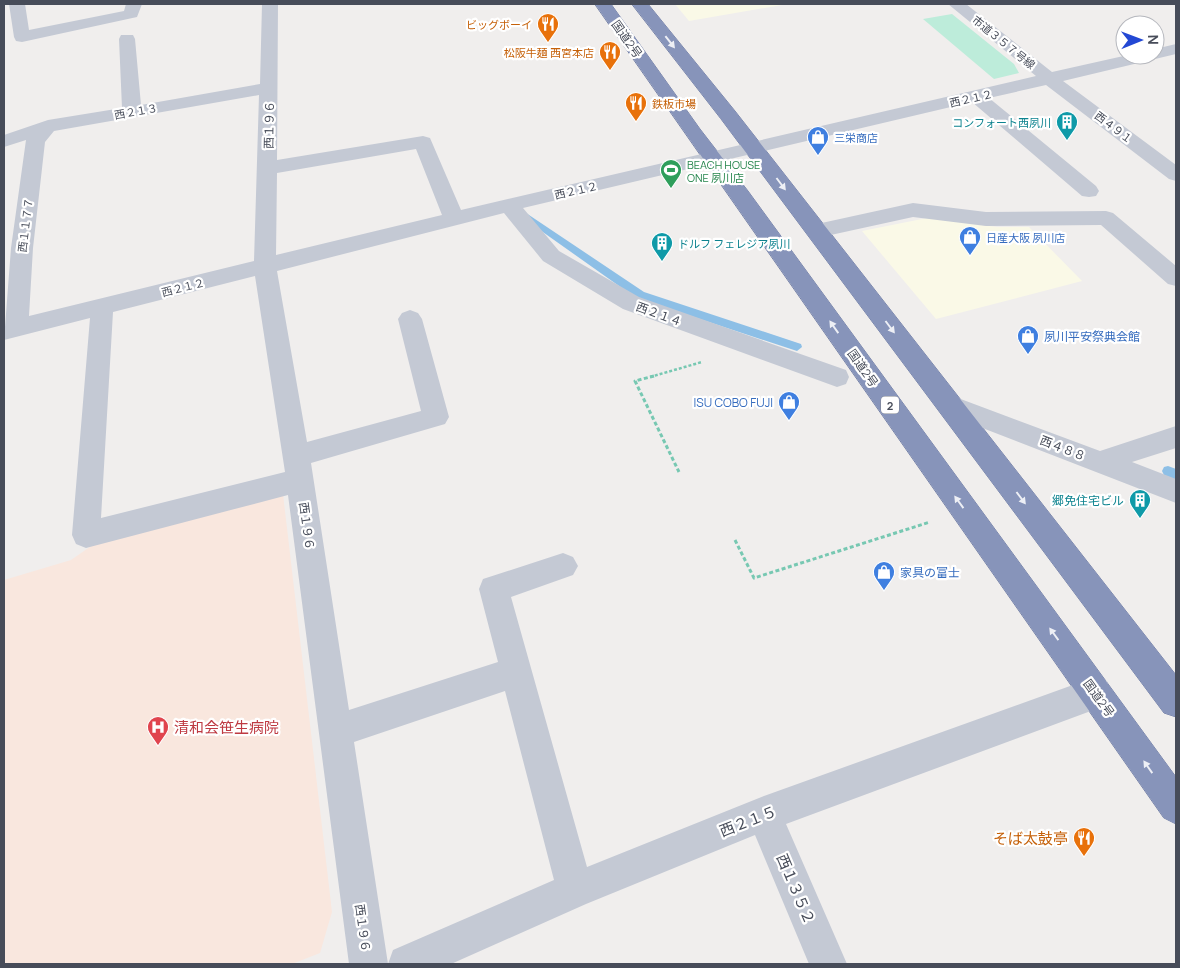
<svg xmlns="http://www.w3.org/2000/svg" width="1180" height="968" viewBox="0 0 1180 968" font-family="Manrope,'Noto Sans JP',sans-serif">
<rect width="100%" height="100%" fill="#f0eeed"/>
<g fill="#faf9e7">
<path d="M675,4H788L689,21Z"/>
<path d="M927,218L997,227H1029L1082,281L936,319L862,231Z"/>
</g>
<path fill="#f9e7de" d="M283,494L332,912L320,953L292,964H4V580L71,560L97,542Z"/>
<path fill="#bdecda" d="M952,14L1014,64L1019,73L994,79L923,19Z"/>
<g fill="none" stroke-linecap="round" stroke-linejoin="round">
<g fill="#8dbfe6" fill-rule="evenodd">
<path d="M526,213L644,292L801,344L802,347L797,351L636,298L523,218V214Z"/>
<path d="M1168,466L1176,469V480L1164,475L1162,471L1164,467Z"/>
</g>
<g stroke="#737fa5" stroke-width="1">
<g id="highway">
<path d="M595,4H611L700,129L748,191L1176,777V824L1164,818Z"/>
<path d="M632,4H648L735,111L1176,675V717L1164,713L721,119Z"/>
</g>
</g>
<path stroke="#77c8b2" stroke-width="2.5" stroke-dasharray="3 2" stroke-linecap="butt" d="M650,377L702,362"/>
<g stroke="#77c8b2" stroke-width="3" stroke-dasharray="4 2.5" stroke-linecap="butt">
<path d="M654,376L635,381L679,472"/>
<path d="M735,540L754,578L930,522"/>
</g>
<g fill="#c4c9d4" fill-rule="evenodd">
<path d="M9,4H25L29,30L124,11L126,4H142L137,17L22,42L16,41L14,37Z"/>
<path d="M262,4H278L277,160L423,136L430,138L461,210L1036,76L948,4H966L1052,72L1128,55H1155V49L1176,44V54L1063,81L1176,165V181L1169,179L1046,85L989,98L1096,186L1099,191L1096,196L1089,197L1082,196L972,102L523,208L559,251L639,297L846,370L849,377L846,384L837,387L623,309L543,261L504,213L277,271L307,442L421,411L398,319L402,313L410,310L418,313L422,319L449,417L445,424L311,463L349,710L498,662L479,589L483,579L563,553L573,557L578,566L573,575L511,597L587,867L764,796L1095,677L1107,681L1111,693L1107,705L786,824L847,964H809L755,835L586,904L451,964H349L288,495L86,548L76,544L72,535L90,318L4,340L11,248L26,140L4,147V135L48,120L122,108L119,39L121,35H133L135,39L141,105L260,84ZM259,95L254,261L29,316L33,248L45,142L54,131ZM416,149L442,215L276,255L277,173ZM255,276L285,472L101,518L113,312ZM505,691L554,880L393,950L388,964L354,742Z"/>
<path d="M913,203L986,212L1106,211L1113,213L1176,266V286L1168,284L1101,225L986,226L913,217L817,238L809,236L806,231L809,226L817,224Z"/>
<path d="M950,395L1100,451L1176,426V448L1132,462L1176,479V503L941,412L937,405L941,398Z"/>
</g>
<use href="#highway" fill="#8794ba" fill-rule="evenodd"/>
</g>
<defs><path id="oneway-solid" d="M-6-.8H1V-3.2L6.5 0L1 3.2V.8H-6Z" transform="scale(1.25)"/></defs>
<g fill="#edeff5">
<use href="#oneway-solid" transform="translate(670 42) rotate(52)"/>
<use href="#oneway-solid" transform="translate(781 184) rotate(53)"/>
<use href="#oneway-solid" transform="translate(834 327) rotate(-125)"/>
<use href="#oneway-solid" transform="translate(890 327) rotate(53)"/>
<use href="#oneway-solid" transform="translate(1021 498) rotate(53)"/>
<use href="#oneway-solid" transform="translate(959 502) rotate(-126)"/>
<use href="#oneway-solid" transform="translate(1054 634) rotate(-126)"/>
<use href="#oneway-solid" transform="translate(1148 767) rotate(-125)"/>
</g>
<defs>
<g id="restaurant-pin" transform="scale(1.125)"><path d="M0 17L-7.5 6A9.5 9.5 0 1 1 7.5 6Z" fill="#e8710a" stroke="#fff"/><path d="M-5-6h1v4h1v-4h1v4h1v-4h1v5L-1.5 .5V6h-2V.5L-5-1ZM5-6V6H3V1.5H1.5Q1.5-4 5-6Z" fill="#fff"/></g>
<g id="building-pin" transform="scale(1.125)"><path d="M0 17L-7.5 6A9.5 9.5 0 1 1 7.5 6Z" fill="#0f9aa8" stroke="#fff"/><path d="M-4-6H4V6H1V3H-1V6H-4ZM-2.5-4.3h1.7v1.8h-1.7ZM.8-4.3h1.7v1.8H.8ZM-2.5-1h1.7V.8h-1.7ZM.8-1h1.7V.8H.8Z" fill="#fff"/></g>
<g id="shop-pin" transform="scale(1.125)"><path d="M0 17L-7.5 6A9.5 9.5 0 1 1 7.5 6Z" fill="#3f7fe0" stroke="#fff"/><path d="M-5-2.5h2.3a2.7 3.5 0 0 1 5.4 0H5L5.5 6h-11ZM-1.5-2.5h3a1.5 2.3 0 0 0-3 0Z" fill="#fff"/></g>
<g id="stadium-pin" transform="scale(1.125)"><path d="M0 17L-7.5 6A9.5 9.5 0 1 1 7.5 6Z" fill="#2e9e5b" stroke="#fff"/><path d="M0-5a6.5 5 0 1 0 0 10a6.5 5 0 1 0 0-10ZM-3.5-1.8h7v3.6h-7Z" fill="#fff"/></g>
<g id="hospital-pin" transform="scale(1.125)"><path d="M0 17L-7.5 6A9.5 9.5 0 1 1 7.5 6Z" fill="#e0444e" stroke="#fff"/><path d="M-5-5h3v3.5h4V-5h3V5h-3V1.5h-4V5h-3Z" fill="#fff"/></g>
</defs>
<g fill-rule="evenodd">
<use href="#restaurant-pin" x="548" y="24"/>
<use href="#restaurant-pin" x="610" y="52"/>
<use href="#restaurant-pin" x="636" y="103"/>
<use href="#building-pin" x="1067" y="122"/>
<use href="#shop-pin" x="818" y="137"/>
<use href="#stadium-pin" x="671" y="170"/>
<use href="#shop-pin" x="970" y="237"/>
<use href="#building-pin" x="662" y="243"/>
<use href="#shop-pin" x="1028" y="336"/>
<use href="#shop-pin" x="789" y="402"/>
<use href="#building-pin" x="1140" y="500"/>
<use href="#shop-pin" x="884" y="572"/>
<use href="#hospital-pin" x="158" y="727"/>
<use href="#restaurant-pin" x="1084" y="838"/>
</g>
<g text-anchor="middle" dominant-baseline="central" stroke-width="4.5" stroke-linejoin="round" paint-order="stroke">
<g font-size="11" fill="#c56008" stroke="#fff" text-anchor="end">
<text x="532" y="24">ビッグボーイ</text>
<text x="594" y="52">松阪牛麺 西宮本店</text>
<text x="652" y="103" text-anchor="start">鉄板市場</text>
</g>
<g font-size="11" fill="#474c59" stroke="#fff">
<text transform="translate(1004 42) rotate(39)">市道３５７号線</text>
<text transform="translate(971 98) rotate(-13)">西２１２</text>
<text transform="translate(136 111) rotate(-10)">西２１３</text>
<text transform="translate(1114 127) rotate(37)">西４９１</text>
<text transform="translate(576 190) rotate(-13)">西２１２</text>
<text transform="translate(25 225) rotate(-83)">西１１７７</text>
<text transform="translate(183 287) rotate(-14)">西２１２</text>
</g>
<g font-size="11" fill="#0d838f" stroke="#fff" text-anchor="end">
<text x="1051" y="122">コンフォート西夙川</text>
<text x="678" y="243" text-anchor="start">ドルフ フェレジア夙川</text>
</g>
<g font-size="11" fill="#366cbe" stroke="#fff" text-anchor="start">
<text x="834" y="137">三栄商店</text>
<text x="986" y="237">日産大阪 夙川店</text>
</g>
<g font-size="11" fill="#27864d" stroke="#fff" text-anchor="start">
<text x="687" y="164">BEACH HOUSE<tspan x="687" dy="13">ONE 夙川店</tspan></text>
</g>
<rect fill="#fff" stroke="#7e828b" stroke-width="1" x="881" y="396.5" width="18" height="17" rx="4"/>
<g font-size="11" font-weight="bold" fill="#474c59">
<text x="890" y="405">2</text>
</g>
<g font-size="12" fill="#474c59" stroke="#fff">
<text transform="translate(627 39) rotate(55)">国道2号</text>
<text transform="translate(269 125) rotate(-89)">西１９６</text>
<text transform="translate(659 314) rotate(20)">西２１４</text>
<text transform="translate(863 368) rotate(55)">国道2号</text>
<text transform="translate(1063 448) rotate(21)">西４８８</text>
<text transform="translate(307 526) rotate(82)">西１９６</text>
<text transform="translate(1099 698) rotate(54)">国道2号</text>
<text transform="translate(363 928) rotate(82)">西１９６</text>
</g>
<g font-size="12" fill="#366cbe" stroke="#fff" text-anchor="start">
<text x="1044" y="336">夙川平安祭典会館</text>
<text x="773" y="402" text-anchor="end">ISU COBO FUJI</text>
<text x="900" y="572">家具の富士</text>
</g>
<g font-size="12" fill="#0d838f" stroke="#fff" text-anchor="end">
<text x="1124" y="500">郷免住宅ビル</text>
</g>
<g font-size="15" fill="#be3a42" stroke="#fff" text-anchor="start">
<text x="174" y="727">清和会笹生病院</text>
</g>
<g font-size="15" fill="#474c59" stroke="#fff">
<text transform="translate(748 821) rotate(-21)">西２１５</text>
<text transform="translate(796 889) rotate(67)">西１３５２</text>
</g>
<g font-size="15" fill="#c56008" stroke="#fff" text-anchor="end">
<text x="1068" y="838">そば太鼓亭</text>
</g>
</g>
<rect width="1180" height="968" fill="none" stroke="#474c59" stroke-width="10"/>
<g transform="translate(1140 40) rotate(89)"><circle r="24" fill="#ffffff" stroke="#b5b7bd"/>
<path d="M0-4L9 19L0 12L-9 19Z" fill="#2348d4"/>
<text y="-8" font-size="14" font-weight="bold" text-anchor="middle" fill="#474c59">N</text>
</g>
</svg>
